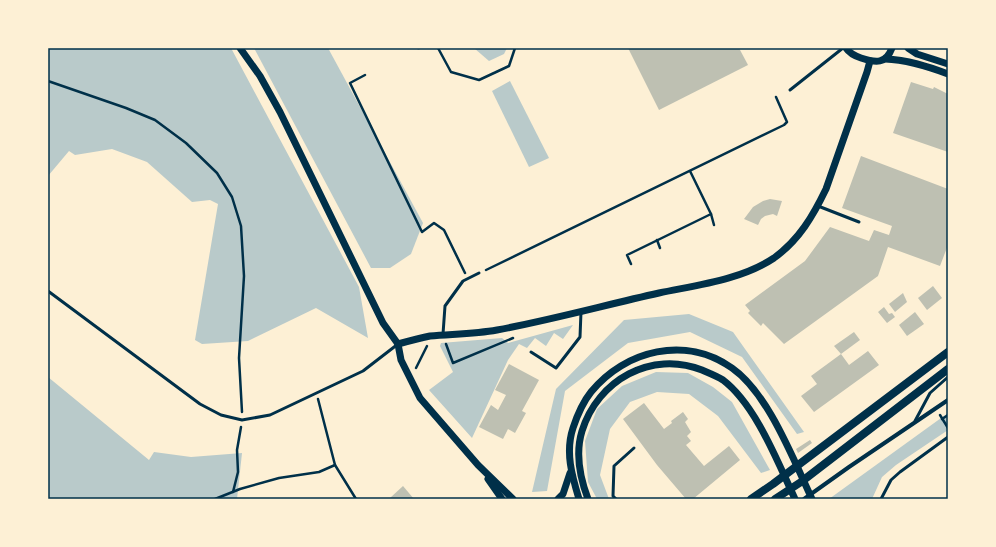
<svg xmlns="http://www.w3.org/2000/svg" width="996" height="547" viewBox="0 0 996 547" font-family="'Space Grotesk',sans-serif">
<rect width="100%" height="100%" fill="#fdf0d5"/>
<g fill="#b9caca">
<path d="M48,48H231L359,287L368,338L316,308L248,341L202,344L195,340L218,204L210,200L192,202L147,162L112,149L75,155L69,151L48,176Z"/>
<path d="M254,48H328L423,223L411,254L390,268H371Z"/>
<path d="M474,48H507L504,54L489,61Z"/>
<path d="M510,81L549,158L529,167L492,91Z"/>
<path d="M689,314L733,332L804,432L797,434L742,357L690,332L628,343L565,391L547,491L532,492L556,389L624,320Z"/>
<path d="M573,325L563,339L554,333L546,346L535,338L527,348L519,344L508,360L472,438L429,390L453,372L440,346L441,343L502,338L508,343Z"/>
<path d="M656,372L688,373L713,387L732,402L770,470L761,473L718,416L689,394L657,392L630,402L610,429L600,475L609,499H597L588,482L585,441L597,409L622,386Z"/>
<path d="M48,377L149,460L154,452L191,457L242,453L237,499H48Z"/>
<path d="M948,413V430L896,465L882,477L872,499H829Z"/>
</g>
<g fill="#bec0b2">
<path d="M628,48H739L748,65L659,110Z"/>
<path d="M911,82L933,89L934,87L948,94V152L893,133Z"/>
<path d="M861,156L948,189V245L940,266L888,247L878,276L784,344L763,323L761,326L748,313L750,311L745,305L805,261L830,227L869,241L874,230L889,235L892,226L842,208Z"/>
<path d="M770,199L782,201L777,216L773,214L765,216L761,219L758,225L744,219L753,207L763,201Z"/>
<path d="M933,286L942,298L927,310L918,298Z"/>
<path d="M903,293L907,302L895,312L889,304Z"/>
<path d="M884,307L889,314L892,313L895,317L887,323L878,312Z"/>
<path d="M915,312L924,324L907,336L899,325Z"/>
<path d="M854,332L860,340L841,354L834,346Z"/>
<path d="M868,351L879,365L814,412L801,396L817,384L811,376L841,354L849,365Z"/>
<path d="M509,364L539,380L522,411L526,413L515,433L508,429L503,439L479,427L491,405L498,410L506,395L495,390Z"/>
<path d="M644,403L664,429L672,423L671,421L683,412L688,419L685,422L691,432L687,436L691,441L686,445L704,466L729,446L740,460L693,499H686L657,465L623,419Z"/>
<path d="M810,440L812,443L798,453L796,449Z"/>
<path d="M403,486L414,499H391L390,498Z"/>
</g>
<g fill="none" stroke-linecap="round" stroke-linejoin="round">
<g stroke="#003049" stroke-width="2.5">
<path d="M418,48H419"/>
<path d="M438,48L451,72L479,80L509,66L515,48"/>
<path d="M365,75L350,83L422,232L434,223L444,230L465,273"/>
<path d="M48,81L126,108L155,120L186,143L217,173L232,197L241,226L244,276L239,358L242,412"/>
<path d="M711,214L714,225"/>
<path d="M657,240L660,248"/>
<path d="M631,264L627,255L711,214L690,171"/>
<path d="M486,270L784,125L787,122L776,97"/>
<path d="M446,344L453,363L513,338"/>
<path d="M416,368L427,346"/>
<path d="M318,399L335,465L356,499"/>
<path d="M940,415L948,428"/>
<path d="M942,419L948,415"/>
<path d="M233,492L238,472L237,450L241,427"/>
<path d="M215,499L240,489L279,478L319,472L335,465"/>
</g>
<g stroke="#003049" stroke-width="3">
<path d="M790,90L843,48"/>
<path d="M818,206L859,222"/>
<path d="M48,291L200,404L221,415L242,420L270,415L363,371L398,344"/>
<path d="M443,334L445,306L463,281L479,273"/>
<path d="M531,352L556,368L580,337L581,312"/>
<path d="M915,421L930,393L948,377"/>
<path d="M616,499L613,496L614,466L634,448"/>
<path d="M881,499L891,480L900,472L948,437"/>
</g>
<path stroke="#003049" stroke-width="4" d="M804,499L849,467L948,400"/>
<g stroke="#003049" stroke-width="7">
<path d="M240,48L260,76L280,112L383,323L398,344L401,360L420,398L478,465L513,499"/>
<path d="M846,48C850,54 855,56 861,58C876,63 886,64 892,48"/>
<path d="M908,48L917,54L948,64"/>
<path d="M885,59C908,60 927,66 948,74"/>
<path d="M398,344C409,341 420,338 430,336C452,334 475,334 497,330C551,320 605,305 659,293C697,285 741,280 774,258C799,240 813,216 826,189L867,72L870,61"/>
<path d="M488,479L502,499"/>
<path d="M558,499L563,494L570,473"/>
<path d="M579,499C572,476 565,452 573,428C577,416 583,402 591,392C625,350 686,335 732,368C768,393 793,459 812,499"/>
<path d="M588,499C580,478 575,454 582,431C598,380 651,350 702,370C709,373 717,376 723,380C756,405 778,463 795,499"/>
</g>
<g stroke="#003049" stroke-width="8">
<path d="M751,499L773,484L948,352"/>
<path d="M775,499L801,482L948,369"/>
</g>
</g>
<rect width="996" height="547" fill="none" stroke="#fdf0d5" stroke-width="98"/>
<rect x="49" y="49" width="898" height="449" fill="none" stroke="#003049" stroke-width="1.5"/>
</svg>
